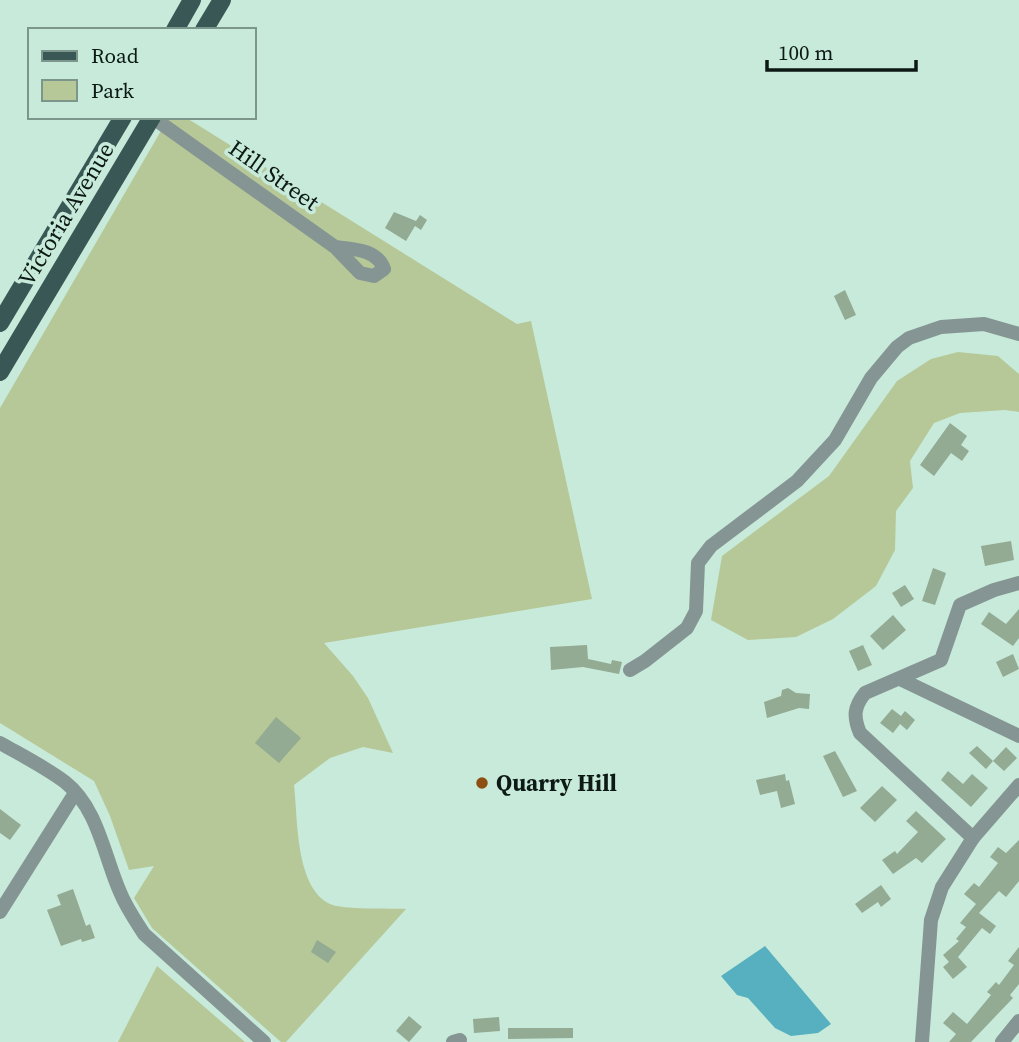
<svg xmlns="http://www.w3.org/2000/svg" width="1019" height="1042" viewBox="0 0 1019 1042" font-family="'Source Serif 4',serif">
<rect width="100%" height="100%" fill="#c7eada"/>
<g fill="#b6c897">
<path d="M169,117H185L517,324L531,321L592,599L324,643L353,676L368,698L393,753L363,747L330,758L294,785C298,819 295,887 330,904C342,910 390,908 406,909L286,1042H281L152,928L134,898L154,866L129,870L110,816L94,781L0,723V408Z"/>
<path d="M958,352L998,356L1019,374V412L1005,410L960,413L934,423L910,461L913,488L896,511L895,550L876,586L833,619L796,637L748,640L711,620L722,556L829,476L897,381L931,359Z"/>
<path d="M157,966L245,1042H118Z"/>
</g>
<path fill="#56b0c0" d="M765,946L831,1024L818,1033L791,1036L775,1028L748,998L737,995L721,976Z"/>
<g fill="#93aa93">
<path d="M394,212L416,221L420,215L427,220L421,230L415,226L406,241L385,228Z"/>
<path d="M845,290L856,315L845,320L834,296Z"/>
<path d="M950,423L967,436L961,445L969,451L962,461L951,453L934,476L920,465Z"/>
<path d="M1011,541L1014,560L985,566L981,546Z"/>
<path d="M933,568L946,573L935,605L922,601Z"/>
<path d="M905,585L914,599L901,607L892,593Z"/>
<path d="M1019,609V638L1013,646L981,624L989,612L1006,624Z"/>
<path d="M893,615L906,630L883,650L870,636Z"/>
<path d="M587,645L588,659L611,664L612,660L622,662L619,674L583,667L551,670L550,647Z"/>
<path d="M863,645L872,665L858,671L849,651Z"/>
<path d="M1013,654L1019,669L1003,677L996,662Z"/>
<path d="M788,688L796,693L810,694L809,709L799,708L767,718L764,702L781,696L782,690Z"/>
<path d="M892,709L901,716L905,711L915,720L907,730L900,724L893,733L880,723Z"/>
<path d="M276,717L301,738L279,763L255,743Z"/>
<path d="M977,746L993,761L1006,747L1017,758L1004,771L993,761L986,769L969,753Z"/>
<path d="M835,751L857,791L843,797L823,756Z"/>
<path d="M948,771L963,784L972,774L988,788L971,807L941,780Z"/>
<path d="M785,774L786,781L789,780L795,804L781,808L777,791L760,795L756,780Z"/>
<path d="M882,786L897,800L875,822L860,808Z"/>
<path d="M0,809L21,825L10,840L0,833Z"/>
<path d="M916,811L946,839L922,863L916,858L893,874L882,860L895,851L897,854L918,832L906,821Z"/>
<path d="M1019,840V881L1006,897L999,891L979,913L996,926L990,934L982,928L958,957L967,967L953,979L943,967L949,962L943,955L959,941L956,939L966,927L960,923L976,904L964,894L974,883L979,887L998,863L990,857L998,847L1006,853Z"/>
<path d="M881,885L891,899L881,907L878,902L862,913L855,904Z"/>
<path d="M73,889L86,926L90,924L95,938L82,942L81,939L61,946L47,910L61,905L57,895Z"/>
<path d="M317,940L336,952L328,963L311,952Z"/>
<path d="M1019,947V984L1010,995L1013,998L971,1042H949L956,1034L943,1023L953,1012L967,1024L991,995L987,992L996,982L999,985L1014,965L1008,961Z"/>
<path d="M409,1016L422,1027L409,1042L396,1031Z"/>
<path d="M499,1017L500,1031L474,1033L473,1019Z"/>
<path d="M508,1028H573V1038L508,1039Z"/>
</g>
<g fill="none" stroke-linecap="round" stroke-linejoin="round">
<g stroke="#859593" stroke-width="14">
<path d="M152,117L335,247L360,273L374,276L384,269C377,249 353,249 335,247"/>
<path d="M630,670L645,661L687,628L696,611L698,563L711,546L797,481L835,440L871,378L897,347L909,338L941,327L984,324L1019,334"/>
<path d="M900,679L1019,736"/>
<path d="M0,743C21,755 45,767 65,782C98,808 104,856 120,892C126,907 135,920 144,934L264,1042"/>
<path d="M973,838L860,733C853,716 854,707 865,693L941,660L960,605L994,590L1019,583"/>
<path d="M0,912L75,793"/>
<path d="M453,1042L460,1040"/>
<path d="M922,1042L931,920L942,887L973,838L1019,785"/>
<path d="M1002,1042L1019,1021"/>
</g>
<g stroke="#395755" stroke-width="18">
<path d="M175,30L192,0"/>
<path d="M204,30L222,0"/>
<path d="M0,323L123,117"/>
<path d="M0,372L152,117"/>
</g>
</g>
<circle fill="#8c4f11" stroke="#c7eada" stroke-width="2.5" cx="482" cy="783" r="7"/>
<g text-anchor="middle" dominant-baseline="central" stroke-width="7" stroke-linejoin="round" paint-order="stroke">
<g font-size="23" fill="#0c1914" stroke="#c7eada">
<text transform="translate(274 175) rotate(35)">Hill Street</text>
<text transform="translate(66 214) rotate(-59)">Victoria Avenue</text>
</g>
<g font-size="23" font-weight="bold" fill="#0c1914" stroke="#c7eada" text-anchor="start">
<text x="496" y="783">Quarry Hill</text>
</g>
</g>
<rect x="28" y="28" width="228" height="91" fill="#c7eada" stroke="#7c968b" stroke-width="2"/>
<rect x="42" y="51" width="35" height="10" fill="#395755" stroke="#7c968b" stroke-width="2"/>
<text x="91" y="63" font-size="21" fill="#0c1914">Road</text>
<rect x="42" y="80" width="35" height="21" fill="#b6c897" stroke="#7c968b" stroke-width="2"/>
<text x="91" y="98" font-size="21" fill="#0c1914">Park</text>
<path d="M767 60v10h149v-10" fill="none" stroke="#0c1914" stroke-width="3.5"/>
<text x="778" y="60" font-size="21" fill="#0c1914" stroke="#c7eada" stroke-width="5" paint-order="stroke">100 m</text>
</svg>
